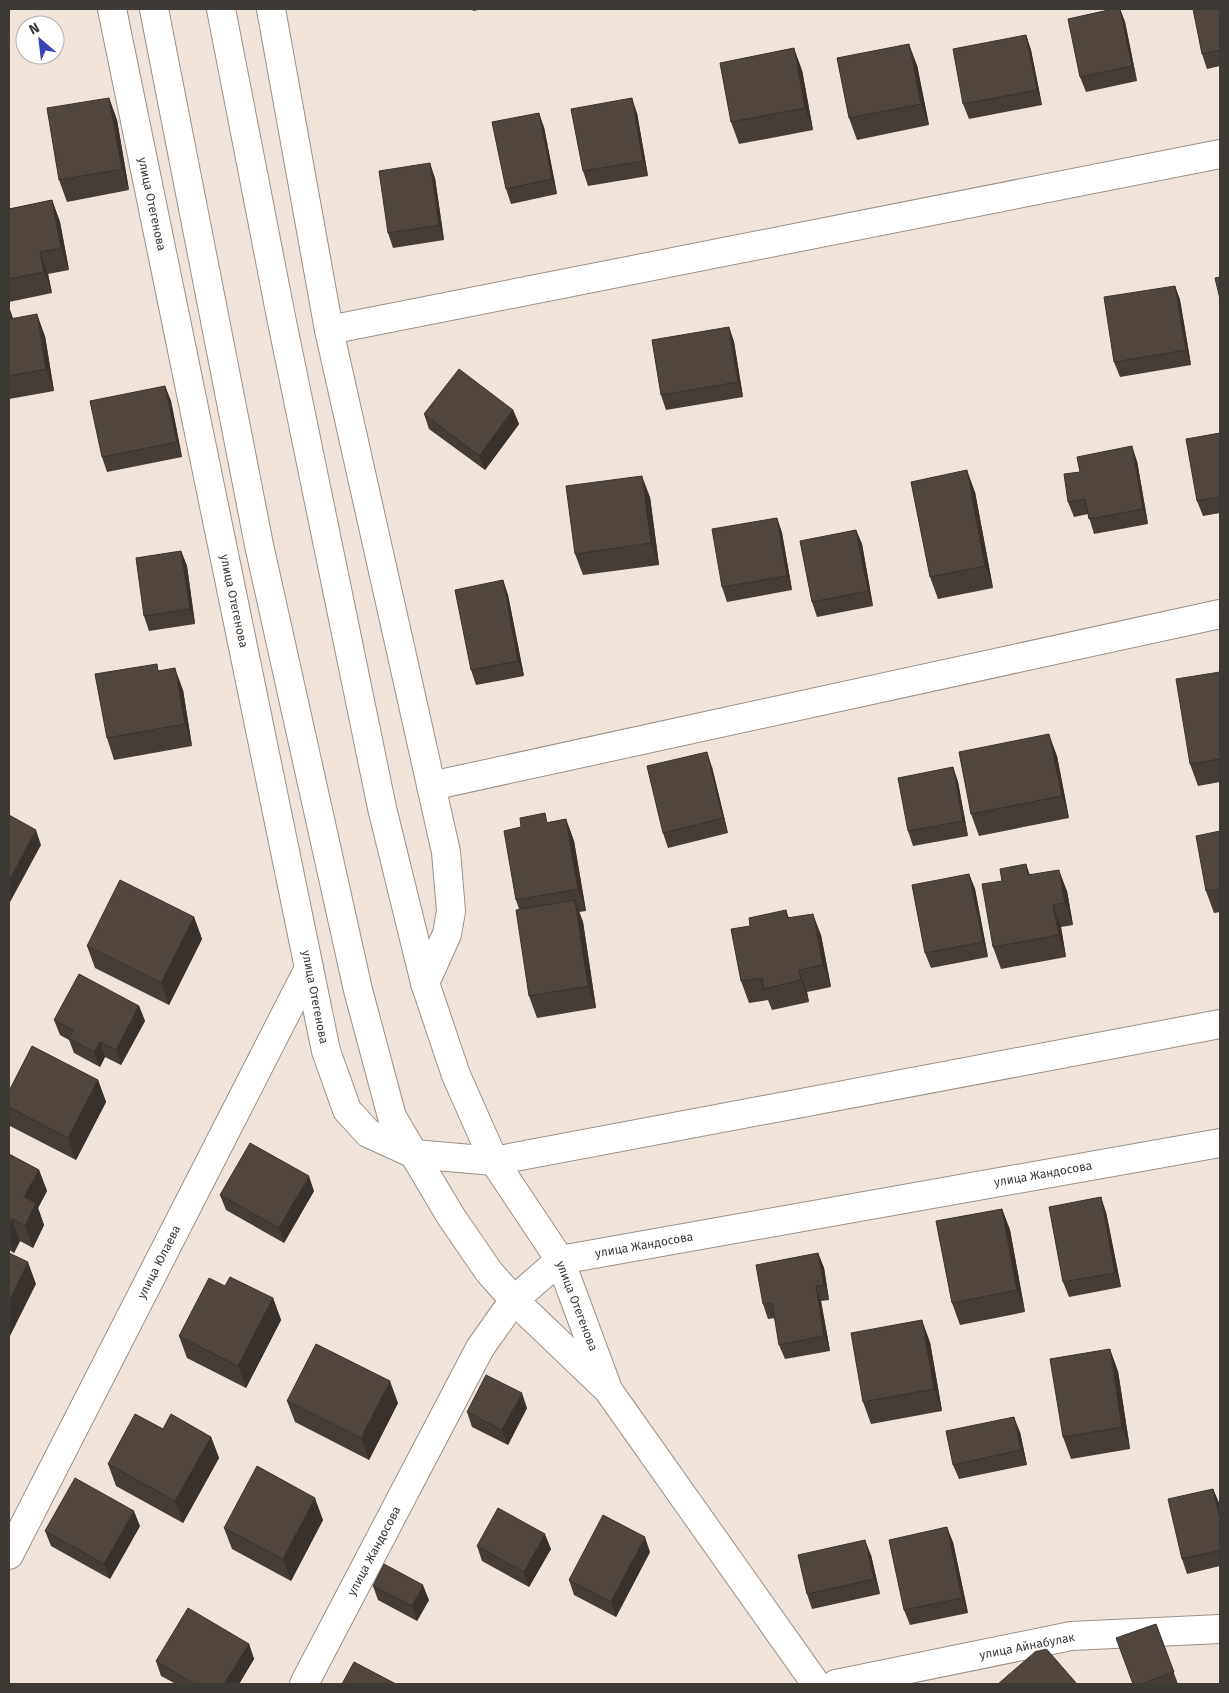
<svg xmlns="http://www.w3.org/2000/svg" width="1229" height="1693" viewBox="0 0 1229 1693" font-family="'Fira Sans',sans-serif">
<rect width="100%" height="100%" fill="#f0e4da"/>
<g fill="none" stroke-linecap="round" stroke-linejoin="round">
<g stroke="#9b9087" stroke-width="30">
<g id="minor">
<path d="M112,9L326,1051L347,1110L368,1133L414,1154L494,1161L1220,1024"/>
<path d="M154,9L259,545L358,990L392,1117L450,1215L489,1272L514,1300L608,1390L816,1684"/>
<path d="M221,9L281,317L382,808L425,983L456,1075L494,1161L560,1260L606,1384"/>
<path d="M271,9L329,330L446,852L451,911L447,934L425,983"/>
<path d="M329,330L1220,154"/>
<path d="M431,786L1220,614"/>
<path d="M9,1555L309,968"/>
<path d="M304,1684L480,1348L514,1300L560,1260L1220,1143"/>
<path d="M836,1684L1071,1636L1220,1629"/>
</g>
</g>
<use href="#minor" stroke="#fff" stroke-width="28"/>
</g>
<g fill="#463d36">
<path d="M472,9H484L473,11Z"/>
<path d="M1120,9L1125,22L1137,81L1086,92L1080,77Z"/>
<path d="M1220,9V66L1207,69L1202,54Z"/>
<path d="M1026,35L1031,50L1042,105L969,119L963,104Z"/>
<path d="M917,65L929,125L857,140L849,118Z"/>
<path d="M802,70L813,130L739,144L731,122Z"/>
<path d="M109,98L117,120L129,190L67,202L59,180Z"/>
<path d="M637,113L648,176L588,186L583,171Z"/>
<path d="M544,127L557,194L511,204L506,189Z"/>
<path d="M435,178L444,240L393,248L388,233Z"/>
<path d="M52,200L60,222L69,270L48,274L52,293L9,302V209Z"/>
<path d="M1175,286L1180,300L1191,365L1120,377L1114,362Z"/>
<path d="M9,307L13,319L45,336L54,391L9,399Z"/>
<path d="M729,327L734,342L743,397L666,410L661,395Z"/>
<path d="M165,386L171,401L182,457L107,472L102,457Z"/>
<path d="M513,410L519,424L485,470L429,429L424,414Z"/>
<path d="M1220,433V513L1203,516L1197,501Z"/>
<path d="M1137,461L1148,524L1094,534L1088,514L1074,517L1068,502Z"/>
<path d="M975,492L993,588L938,599L930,577Z"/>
<path d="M650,497L659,565L583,575L575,554Z"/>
<path d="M777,518L782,533L792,590L727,602L722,587Z"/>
<path d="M856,530L862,544L873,606L817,617L812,602Z"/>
<path d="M181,551L187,566L195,624L149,631L144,616Z"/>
<path d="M503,580L508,595L524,676L476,685L471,670Z"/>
<path d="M160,671L183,690L192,746L114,760L107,738Z"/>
<path d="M1220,672V782L1198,786L1190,764Z"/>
<path d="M1057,756L1069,818L979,836L971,814Z"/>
<path d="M712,767L728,833L668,848L663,833Z"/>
<path d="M953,767L958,782L968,836L913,846L908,831Z"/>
<path d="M566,819L574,841L586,911L579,912L583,922L596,1008L537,1018L529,996L519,909L516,900L548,822Z"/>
<path d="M1220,831V912L1214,913L1206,891Z"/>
<path d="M1026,864L1030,875L1067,891L1073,925L1061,927L1066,957L1001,969L993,947L1002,881Z"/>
<path d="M969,874L975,889L988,957L931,968L925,953Z"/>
<path d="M786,910L789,918L821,935L831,987L807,992L809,1002L772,1010L768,1000L749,1003L741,981L750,926Z"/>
<path d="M194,917L202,939L169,1005L95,968L87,946Z"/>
<path d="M139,1006L145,1021L121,1065L105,1057L100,1067L74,1053L69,1040L60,1035L54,1020Z"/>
<path d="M98,1080L106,1102L76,1160L10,1126L9,1122V1091Z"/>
<path d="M9,1154L39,1170L47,1191L38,1208L44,1225L33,1248L20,1241L14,1253L9,1250Z"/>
<path d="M314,1191L284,1243L226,1210L220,1195Z"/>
<path d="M1002,1209L1010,1230L1025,1312L960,1325L952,1303Z"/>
<path d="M1106,1212L1121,1287L1069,1297L1063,1282Z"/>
<path d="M818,1253L824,1268L829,1300L821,1301L830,1351L785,1359L779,1345L775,1318L768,1319L763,1304Z"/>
<path d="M225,1286L273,1298L281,1320L246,1388L187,1358L179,1336Z"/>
<path d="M930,1342L942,1411L871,1424L863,1402Z"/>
<path d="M1118,1371L1130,1449L1071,1459L1063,1437Z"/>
<path d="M287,1401L398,1403L369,1460L295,1422Z"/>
<path d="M527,1408L508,1445L472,1427L467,1412Z"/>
<path d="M163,1429L211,1437L219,1458L183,1523L116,1486L108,1464Z"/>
<path d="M1020,1432L1027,1465L959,1479L953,1465Z"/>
<path d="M1213,1489L1219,1503L1220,1510V1566L1187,1574L1182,1559Z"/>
<path d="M323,1520L291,1581L232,1549L224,1528Z"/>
<path d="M140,1526L110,1579L51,1546L45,1531Z"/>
<path d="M953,1542L968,1613L910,1625L904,1610Z"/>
<path d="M477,1546L551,1549L529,1587L482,1561Z"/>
<path d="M650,1552L616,1617L574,1595L569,1580Z"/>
<path d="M871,1555L880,1594L812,1609L807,1594Z"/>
<path d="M373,1586L429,1600L417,1621L378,1600Z"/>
<path d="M1156,1624L1178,1684H1133Z"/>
<path d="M249,1644L254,1659L239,1684H176L161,1676L156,1661Z"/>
</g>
<g fill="#39322c">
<path d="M1120,9L1125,22L1137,81L1132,66Z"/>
<path d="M1026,35L1031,50L1042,105L1037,90Z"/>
<path d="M909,44L917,65L929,125L921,104Z"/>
<path d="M794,48L802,70L813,130L805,108Z"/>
<path d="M109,98L117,120L129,190L122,169Z"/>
<path d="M632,98L637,113L648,176L643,161Z"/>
<path d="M539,113L544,127L557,194L552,179Z"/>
<path d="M430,163L435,178L444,240L439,225Z"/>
<path d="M52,200L60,222L69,270L61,248Z"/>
<path d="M40,252L48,274L52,293L44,272Z"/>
<path d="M1175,286L1180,300L1191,365L1186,350Z"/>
<path d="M9,307L16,327L10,319Z"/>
<path d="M37,314L45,336L54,391L46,369Z"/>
<path d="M729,327L734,342L743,397L738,382Z"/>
<path d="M165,386L171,401L182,457L177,442Z"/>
<path d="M513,410L519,424L485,470L479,456Z"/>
<path d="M1132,446L1137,461L1148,524L1143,509Z"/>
<path d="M967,470L975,492L993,588L985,566Z"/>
<path d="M642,476L650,497L659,565L651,543Z"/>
<path d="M777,518L782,533L792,590L787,576Z"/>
<path d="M856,530L862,544L873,606L868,591Z"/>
<path d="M181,551L187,566L195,624L190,609Z"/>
<path d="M503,580L508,595L524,676L518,661Z"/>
<path d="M175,668L183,690L192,746L185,724Z"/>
<path d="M1049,734L1057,756L1069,818L1062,796Z"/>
<path d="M707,752L712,767L728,833L723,818Z"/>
<path d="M953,767L958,782L968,836L963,821Z"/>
<path d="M566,819L574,841L586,911L578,889Z"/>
<path d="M36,830L41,845L9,904V880Z"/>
<path d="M1059,870L1067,891L1073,925L1065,903Z"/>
<path d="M969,874L975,889L988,957L983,942Z"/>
<path d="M575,900L583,922L596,1008L588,986Z"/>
<path d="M1053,905L1061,927L1066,957L1059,935Z"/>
<path d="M813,914L821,935L831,987L823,965Z"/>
<path d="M194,917L202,939L169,1005L161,983Z"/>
<path d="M799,970L807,992L809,1002L801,980Z"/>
<path d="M139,1006L145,1021L121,1065L116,1050Z"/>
<path d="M100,1042L105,1057L100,1067L94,1052Z"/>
<path d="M98,1080L106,1102L76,1160L68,1138Z"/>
<path d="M39,1170L47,1191L38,1208L44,1225L33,1248L25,1226L24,1197Z"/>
<path d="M309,1176L314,1191L284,1243L279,1228Z"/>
<path d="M1101,1197L1106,1212L1121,1287L1115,1273Z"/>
<path d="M1002,1209L1010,1230L1025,1312L1017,1290Z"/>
<path d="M12,1219L20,1241L14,1253L9,1239V1225Z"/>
<path d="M818,1253L824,1268L829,1300L824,1285Z"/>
<path d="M28,1262L36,1284L9,1338V1300Z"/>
<path d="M816,1286L821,1301L830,1351L824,1336Z"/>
<path d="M273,1298L281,1320L246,1388L238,1366Z"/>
<path d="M922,1320L930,1342L942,1411L934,1389Z"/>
<path d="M1110,1349L1118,1371L1130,1449L1122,1427Z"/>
<path d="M390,1381L398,1403L369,1460L361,1438Z"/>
<path d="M522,1393L527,1408L508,1445L502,1430Z"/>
<path d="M1014,1417L1020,1432L1027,1465L1021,1450Z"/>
<path d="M211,1437L219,1458L183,1523L175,1501Z"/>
<path d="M1213,1489L1219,1503L1220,1510V1519Z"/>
<path d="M315,1498L323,1520L291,1581L283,1559Z"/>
<path d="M134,1511L140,1526L110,1579L104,1564Z"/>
<path d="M947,1527L953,1542L968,1613L962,1598Z"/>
<path d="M545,1534L551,1549L529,1587L524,1572Z"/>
<path d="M645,1537L650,1552L616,1617L611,1602Z"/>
<path d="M865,1540L871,1555L880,1594L874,1579Z"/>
<path d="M423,1585L429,1600L417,1621L412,1606Z"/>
<path d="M249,1644L254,1659L239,1684H224Z"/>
</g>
<g fill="#51473f" stroke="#39322c">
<path d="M1113,9H1120L1132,66L1080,77L1068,19Z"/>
<path d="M1193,9H1220V50L1202,54Z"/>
<path d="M1026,35L1037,90L963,104L953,49Z"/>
<path d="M909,44L921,104L849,118L837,58Z"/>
<path d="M794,48L805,108L731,122L720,63Z"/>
<path d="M109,98L122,169L59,180L47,108Z"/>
<path d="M632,98L643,161L583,171L571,109Z"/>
<path d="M539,113L552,179L506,189L492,122Z"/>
<path d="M430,163L439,225L388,233L379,171Z"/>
<path d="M52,200L61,248L40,252L44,272L9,279V209Z"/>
<path d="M1220,277V299L1215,278Z"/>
<path d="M1175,286L1186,350L1114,362L1104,297Z"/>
<path d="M9,311L10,319L37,314L46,369L9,376Z"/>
<path d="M729,327L738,382L661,395L652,340Z"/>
<path d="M459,369L513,410L479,456L424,414Z"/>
<path d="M165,386L177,442L102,457L90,401Z"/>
<path d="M1220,433V497L1197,501L1186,439Z"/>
<path d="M1132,446L1143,509L1089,519L1085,499L1068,502L1064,474L1080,472L1077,457Z"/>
<path d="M967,470L985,566L930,577L911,482Z"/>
<path d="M642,476L651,543L575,554L566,486Z"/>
<path d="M777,518L787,576L722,587L712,529Z"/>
<path d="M856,530L868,591L812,602L800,541Z"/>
<path d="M181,551L190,609L144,616L136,558Z"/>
<path d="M503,580L518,661L471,670L455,590Z"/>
<path d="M157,664L158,671L175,668L185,724L107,738L95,674Z"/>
<path d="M1220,672V759L1190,764L1176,679Z"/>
<path d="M1049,734L1062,796L971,814L959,752Z"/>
<path d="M707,752L723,818L663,833L647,766Z"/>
<path d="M953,767L963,821L908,831L898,778Z"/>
<path d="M545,813L547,823L566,819L578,889L516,900L504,831L521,827L520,818Z"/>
<path d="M9,815L36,830L9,880Z"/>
<path d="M1220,831V889L1206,891L1196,836Z"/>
<path d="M1026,864L1028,875L1059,870L1065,903L1053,905L1059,935L993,947L982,884L1002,881L1000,869Z"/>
<path d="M969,874L983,942L925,953L912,885Z"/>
<path d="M120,880L194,917L161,983L87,946Z"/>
<path d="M575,900L588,986L529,996L516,910Z"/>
<path d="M786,910L787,918L813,914L823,965L799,970L801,980L764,989L762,978L741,981L731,929L750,926L749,918Z"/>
<path d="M79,974L139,1006L116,1050L100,1042L94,1052L69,1038L73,1030L54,1020Z"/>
<path d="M32,1046L98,1080L68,1138L9,1107V1091Z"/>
<path d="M250,1143L309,1176L279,1228L220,1195Z"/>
<path d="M9,1154L39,1170L24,1197L36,1203L25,1226L12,1219L9,1225Z"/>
<path d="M1101,1197L1115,1273L1063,1282L1049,1207Z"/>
<path d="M1002,1209L1017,1290L952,1303L936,1221Z"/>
<path d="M9,1253L28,1262L9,1300Z"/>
<path d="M818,1253L824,1285L816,1286L824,1336L779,1345L772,1303L763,1304L756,1265Z"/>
<path d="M230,1277L273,1298L238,1366L179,1336L209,1278L225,1286Z"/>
<path d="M922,1320L934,1389L863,1402L851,1333Z"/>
<path d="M316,1344L390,1381L361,1438L287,1401Z"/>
<path d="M1110,1349L1122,1427L1063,1437L1050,1359Z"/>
<path d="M486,1375L522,1393L502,1430L467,1412Z"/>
<path d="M135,1414L163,1429L171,1414L211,1437L175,1501L108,1464Z"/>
<path d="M1014,1417L1021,1450L953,1465L946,1431Z"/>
<path d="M257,1466L315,1498L283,1559L224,1528Z"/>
<path d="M75,1478L134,1511L104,1564L45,1531Z"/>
<path d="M1213,1489L1220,1519V1550L1182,1559L1168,1499Z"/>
<path d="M498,1508L545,1534L524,1572L477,1546Z"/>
<path d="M603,1515L645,1537L611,1602L569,1580Z"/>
<path d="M947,1527L962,1598L904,1610L889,1540Z"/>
<path d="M865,1540L874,1579L807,1594L798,1555Z"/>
<path d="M384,1564L423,1585L412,1606L373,1586Z"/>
<path d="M188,1608L249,1644L224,1684H195L156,1661Z"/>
<path d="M1156,1624L1174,1672L1141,1684H1133L1116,1638Z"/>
<path d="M1043,1645L1077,1684H998Z"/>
<path d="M354,1662L396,1684H342Z"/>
</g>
<g text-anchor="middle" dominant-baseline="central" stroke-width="5" stroke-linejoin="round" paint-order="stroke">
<g font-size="12" fill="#3d3935" stroke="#fff">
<text transform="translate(152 204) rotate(78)">улица Отегенова</text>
<text transform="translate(234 601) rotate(78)">улица Отегенова</text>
<text transform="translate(315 997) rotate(79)">улица Отегенова</text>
<text transform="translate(1043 1174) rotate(-10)">улица Жандосова</text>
<text transform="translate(644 1245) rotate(-10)">улица Жандосова</text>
<text transform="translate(159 1262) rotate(-63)">улица Юлаева</text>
<text transform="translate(577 1306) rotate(69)">улица Отегенова</text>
<text transform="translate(374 1551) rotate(-62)">улица Жандосова</text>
<text transform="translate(1027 1646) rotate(-11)">улица Айнабулак</text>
</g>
</g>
<rect width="1229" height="1693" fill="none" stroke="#3d3935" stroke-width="20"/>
<g transform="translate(40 40) rotate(332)"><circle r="24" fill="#ffffff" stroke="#b1b0ae"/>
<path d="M0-4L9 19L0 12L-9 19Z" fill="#3943b7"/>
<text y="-8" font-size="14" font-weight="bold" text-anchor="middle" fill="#3d3935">N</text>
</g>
</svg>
